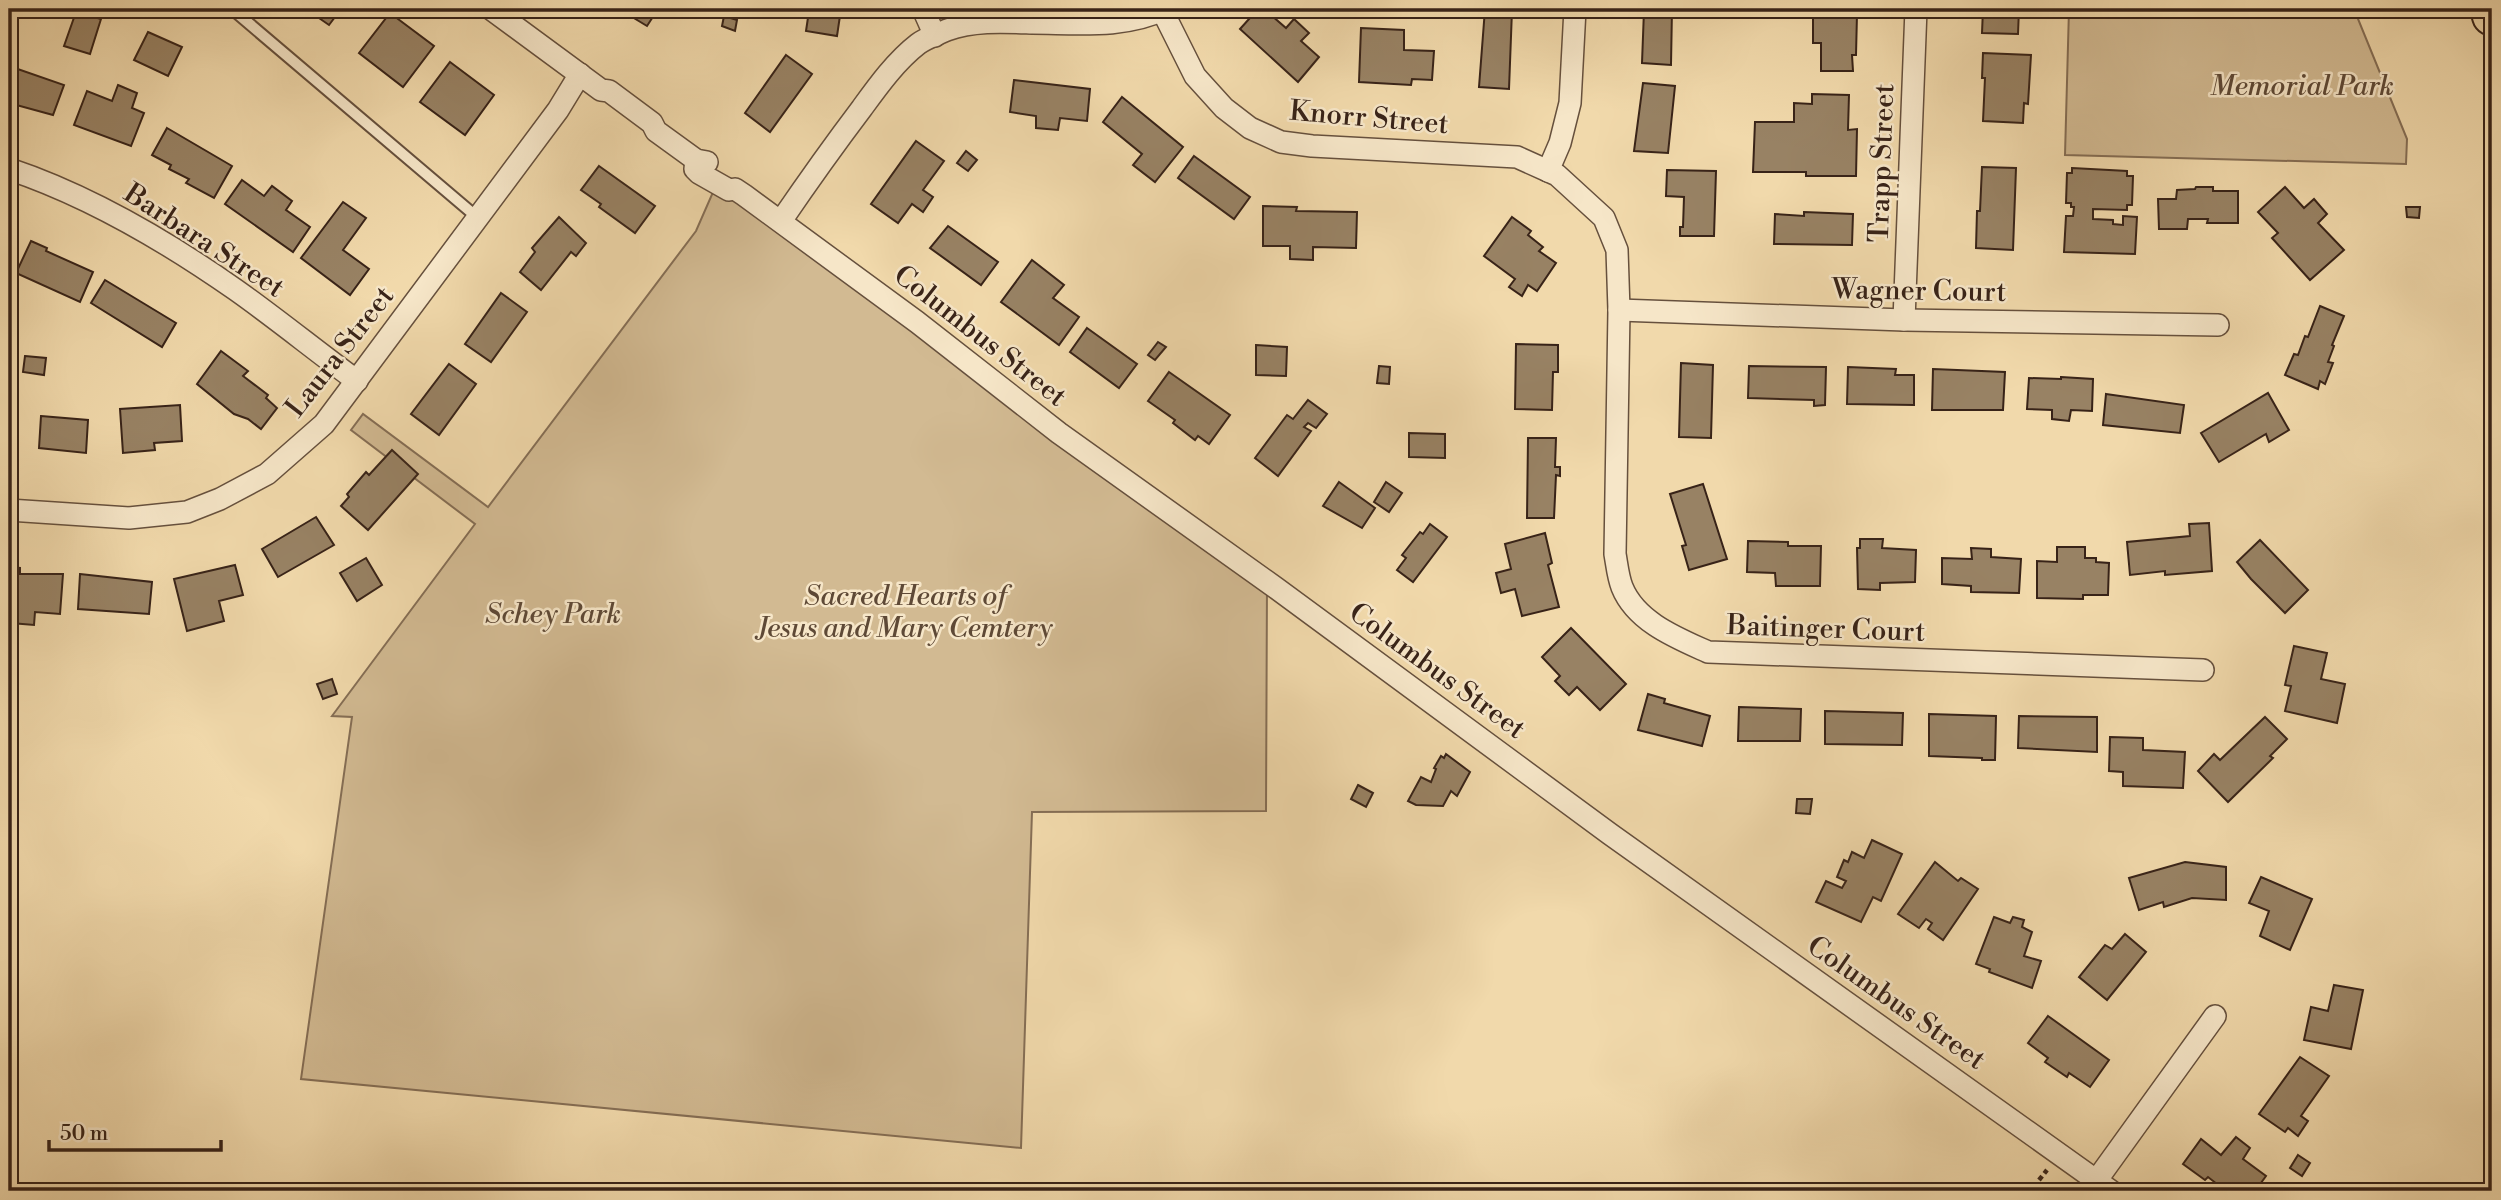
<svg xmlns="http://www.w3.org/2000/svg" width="2501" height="1200" viewBox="0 0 2501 1200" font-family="'Libre Bodoni',serif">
<rect width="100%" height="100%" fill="#f1d9ab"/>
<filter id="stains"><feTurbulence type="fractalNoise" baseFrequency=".00286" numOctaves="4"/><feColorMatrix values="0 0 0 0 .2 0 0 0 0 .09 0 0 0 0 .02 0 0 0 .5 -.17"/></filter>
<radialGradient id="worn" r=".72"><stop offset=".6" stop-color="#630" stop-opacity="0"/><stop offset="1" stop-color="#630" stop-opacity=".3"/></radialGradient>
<g fill="#d2ba92" stroke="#856e55" stroke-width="2">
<path d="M2069,9H2354L2407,139L2406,164L2065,155Z"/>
<path d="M717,183L1267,581L1266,811L1032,812L1021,1148L301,1079L352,717L332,716L475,524L351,430L363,414L488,507L696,231Z"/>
</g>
<g fill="#988264" stroke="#382318" stroke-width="2">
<path d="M306,9H341L329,25Z"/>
<path d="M619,9H658L647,26Z"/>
<path d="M793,9H841L837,36L806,31L809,11Z"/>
<path d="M1258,9H1264L1286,28L1294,19L1309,33L1301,41L1319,57L1298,82L1240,29Z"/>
<path d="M1485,9L1512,10L1509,89L1479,87Z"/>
<path d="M1639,9H1672L1671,65L1642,63L1644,10Z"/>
<path d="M1983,9H2019L2018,34L1982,33Z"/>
<path d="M76,12L101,19L90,54L64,46Z"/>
<path d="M1813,12L1857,14L1856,55H1852L1853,71H1821V43H1813Z"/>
<path d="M390,13L434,46L403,87L359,53Z"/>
<path d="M724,16L737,20L735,31L722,26Z"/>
<path d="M1361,28L1404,30V50L1434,51L1432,80L1412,79L1411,85L1359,82Z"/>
<path d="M148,32L182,47L168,76L134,60Z"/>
<path d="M1983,53L2031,55L2028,104L2024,103L2023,123L1983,121L1985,78H1982Z"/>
<path d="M786,55L812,74L770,132L745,113Z"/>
<path d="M450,62L494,95L465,135L420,102Z"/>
<path d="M9,66L64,85L53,115L9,103Z"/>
<path d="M1014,80L1090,89L1087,121L1060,118L1058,130L1036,128V116L1010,112Z"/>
<path d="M1643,83L1675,86L1668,153L1634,151Z"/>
<path d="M118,85L137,93L132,108L144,113L131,146L74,125L87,91L112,101Z"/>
<path d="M1812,94L1849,95L1848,130L1857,129L1856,176H1806V172H1753L1755,122H1794V103L1812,104Z"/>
<path d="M1122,97L1183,147L1155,182L1133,165L1142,154L1103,122Z"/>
<path d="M167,128L232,166L214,198L186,183L189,179L169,169L171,165L152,155Z"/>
<path d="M916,141L944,161L923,190L933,197L923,212L912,204L898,223L871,204Z"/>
<path d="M966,151L977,160L968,171L957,163Z"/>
<path d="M1194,156L1250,197L1234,219L1178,178Z"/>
<path d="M599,166L655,206L635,233L599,207L601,204L581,190Z"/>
<path d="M1982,167L2016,168L2013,250L1976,248L1977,211H1980Z"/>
<path d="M2072,168L2127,171V176H2133L2132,205H2127V210L2093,209V219L2113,220V224L2123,225V216L2137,217L2135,254L2064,252L2066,216H2073L2074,207H2071V203H2066L2067,173H2072Z"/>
<path d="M1667,170L1716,171L1714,236H1680V227H1683L1684,197L1666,196Z"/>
<path d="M242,180L264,196L272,186L292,201L286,210L310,227L293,252L225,204Z"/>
<path d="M2196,187H2213V191H2238V223H2207L2208,219H2188L2187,229H2159L2158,199H2176L2177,190L2195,189Z"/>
<path d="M2285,187L2304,208L2314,199L2327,214L2318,223L2344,250L2310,280L2272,238L2278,233L2258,212Z"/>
<path d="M343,202L366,218L343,250L369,269L350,295L301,258Z"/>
<path d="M1263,206L1297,207L1296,211L1357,212L1356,248L1313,247V260L1290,259V246H1263Z"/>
<path d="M2406,207H2420L2419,218L2407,217Z"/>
<path d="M1804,212L1853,214L1852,245L1774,244L1775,214L1804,216Z"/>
<path d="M559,217L586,243L576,256L571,252L541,290L520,272L535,252L532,248Z"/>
<path d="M1512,217L1531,231L1528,235L1543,247L1539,251L1556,263L1537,291L1528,285L1522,296L1509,287L1515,279L1484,256Z"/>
<path d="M948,226L998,262L981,285L930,248Z"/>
<path d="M31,241L47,248L46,251L93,272L80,302L16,273Z"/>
<path d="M1032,260L1064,285L1053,298L1079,317L1059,345L1001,302Z"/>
<path d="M105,280L176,323L162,347L91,303Z"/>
<path d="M501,293L527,312L491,362L465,344Z"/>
<path d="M2320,306L2344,316L2332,345L2334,346L2328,362L2333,363L2325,384L2320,381L2318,389L2285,375L2294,354L2298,355L2305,336L2308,337Z"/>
<path d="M1087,328L1137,364L1119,388L1070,352Z"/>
<path d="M1158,342L1166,347L1155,360L1148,355Z"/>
<path d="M1516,344L1558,345V372H1553L1552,410L1515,409Z"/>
<path d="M1256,345L1287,347L1286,376L1256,375Z"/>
<path d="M221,351L248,371L243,376L268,395L266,398L277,408L261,429L248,419L234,414L197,384Z"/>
<path d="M25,356L46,358L44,375L23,372Z"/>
<path d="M1681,363L1713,365L1711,438L1679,437Z"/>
<path d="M449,364L476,384L439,435L411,414Z"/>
<path d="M1379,366L1390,367L1389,384L1377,383Z"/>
<path d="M1749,366L1826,367L1825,405L1814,406V400L1748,398Z"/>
<path d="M1848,367L1896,369L1895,375H1914V405L1847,404Z"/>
<path d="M1933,369L2005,372L2003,410H1932Z"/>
<path d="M1169,372L1230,415L1209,444L1198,436L1195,440L1173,423L1175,420L1148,401Z"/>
<path d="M2061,377L2093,379L2092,411L2071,410L2069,421L2052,419V410L2027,409L2029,378L2061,379Z"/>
<path d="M2268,393L2289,430L2269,442L2266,434L2219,462L2201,433Z"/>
<path d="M2106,394L2184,405L2180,433L2103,425Z"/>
<path d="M1308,400L1327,414L1316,428L1308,423L1304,427L1311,431L1278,476L1255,458L1287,415L1293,419Z"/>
<path d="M180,405L182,441L154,443L155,450L123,453L120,409Z"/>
<path d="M41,416L88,420L86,453L39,448Z"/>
<path d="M1409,433L1445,434V458L1409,457Z"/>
<path d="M1528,438H1556L1555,467H1560V476L1556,475L1554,518H1527Z"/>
<path d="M392,450L418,474L368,530L341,506L349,497L347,494L366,472L369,475Z"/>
<path d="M1339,482L1375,508L1362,528L1323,506Z"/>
<path d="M1386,482L1402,493L1389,512L1374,502Z"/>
<path d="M1703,484L1727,559L1689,570L1682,546L1686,545L1670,494Z"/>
<path d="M316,517L334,545L278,577L262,549Z"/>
<path d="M2209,523L2212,571L2165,575V571L2130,575L2127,542L2190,536L2189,524Z"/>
<path d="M1430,524L1447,537L1413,582L1397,570L1406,558L1402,555L1420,532L1423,534Z"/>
<path d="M1545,533L1552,563L1548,565L1559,607L1522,616L1515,589L1501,593L1496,573L1511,569L1505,544Z"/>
<path d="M1860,539H1883L1882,548L1916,550L1915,582L1880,583V590L1858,589L1857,548H1860Z"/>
<path d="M2260,540L2308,590L2285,613L2251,579L2237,562Z"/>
<path d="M1748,541L1788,542V546H1821L1820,586H1776L1775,573L1747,572Z"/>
<path d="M2057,547H2085V558H2096V562L2109,563L2108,595H2083V599L2037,598V561L2057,562Z"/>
<path d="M1971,548L1991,549V557L2021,559L2019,593L1971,592V586L1942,584V558L1972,559Z"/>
<path d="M366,558L382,585L357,601L340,573Z"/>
<path d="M235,565L243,595L219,601L224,621L187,631L174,579Z"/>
<path d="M9,567L20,568V574H63L60,614L35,612L34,625L11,623L13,611L9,610Z"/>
<path d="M80,574L152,582L149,614L78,609Z"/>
<path d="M1571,628L1626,684L1600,710L1577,687L1569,695L1555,681L1560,676L1542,657Z"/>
<path d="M2294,646L2327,653L2321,679L2345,684L2337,723L2285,711L2291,686L2285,685Z"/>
<path d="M332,679L337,694L323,699L317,684Z"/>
<path d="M1648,694L1665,699L1664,703L1710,716L1702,746L1638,730Z"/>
<path d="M1739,707L1801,709L1800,741H1738Z"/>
<path d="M1825,711L1903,713L1902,745L1825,744Z"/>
<path d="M1929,714L1996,716L1995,760H1982V758L1929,756Z"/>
<path d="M2019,716L2097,717V752L2018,748Z"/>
<path d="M2265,717L2287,739L2270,756L2273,758L2228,802L2198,771L2214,754L2220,760Z"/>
<path d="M2110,737L2143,738V750L2185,752L2183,788L2123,786V772L2109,771Z"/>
<path d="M1446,754L1470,772L1457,796L1451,791L1443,806L1416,805L1408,801L1421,777L1431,782L1436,769L1434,768L1441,756L1444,758Z"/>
<path d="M1358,785L1373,793L1366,807L1351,799Z"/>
<path d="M1797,799H1812L1810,814L1796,813Z"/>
<path d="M1872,840L1902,854L1881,901L1873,897L1861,922L1816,902L1826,881L1842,888L1846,881L1837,877L1844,860L1848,862L1852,852L1864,858Z"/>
<path d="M1935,862L1958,881L1961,878L1978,889L1943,940L1928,929L1932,923L1926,919L1919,928L1898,914Z"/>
<path d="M2185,862L2226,867V900L2192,898L2164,907L2163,902L2139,910L2129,878Z"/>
<path d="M2261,877L2312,899L2290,950L2260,936L2269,911L2249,903Z"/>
<path d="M1994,917L2010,923L2013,917L2024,920L2022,927L2032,932L2024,956L2041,961L2032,988L1989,972L1990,969L1976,964Z"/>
<path d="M2125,934L2146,952L2107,1000L2079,977L2105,945L2112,949Z"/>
<path d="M2334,985L2363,990L2351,1049L2304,1040L2311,1007L2328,1011Z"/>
<path d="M2048,1016L2109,1060L2090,1087L2069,1073L2067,1077L2045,1062L2048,1058L2028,1043Z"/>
<path d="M2300,1057L2329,1076L2301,1116L2308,1121L2298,1136L2288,1128L2285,1132L2259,1114Z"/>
<path d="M2236,1137L2250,1148L2243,1159L2266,1176L2255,1191H2226L2208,1177L2205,1180L2183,1164L2201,1139L2221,1155Z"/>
<path d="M2298,1155L2310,1163L2302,1176L2290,1168Z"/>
</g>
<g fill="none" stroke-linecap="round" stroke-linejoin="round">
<g stroke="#66503d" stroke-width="14">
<path id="lane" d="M232,9L478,218"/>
</g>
<g stroke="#66503d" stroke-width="24">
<g id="street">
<path d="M491,9L601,90L609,91L652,123L656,131L696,160L707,162"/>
<path d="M923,9L935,36"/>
<path d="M1162,10L1195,76L1224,108L1250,128L1281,142L1312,146L1517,157L1557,175L1604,218L1617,250L1619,310L1615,554C1617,565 1618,577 1622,587C1636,622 1677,638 1708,652L2203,670"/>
<path d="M696,160L695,169L699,173L729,190L735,189L744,195L917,322L1059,433L1276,588L1610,834L2111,1191"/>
<path d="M9,169C90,196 166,241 236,290C277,319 316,351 357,381"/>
<path d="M1548,171L1560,143L1570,103L1575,9"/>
<path d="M781,221C807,183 834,145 862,108C878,86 896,61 918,44C926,38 938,34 947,30C974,20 1005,22 1032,23C1074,23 1126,29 1164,9"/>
<path d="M1619,310L1904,320L2218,325"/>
<path d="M1904,320L1916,9"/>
<path d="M9,510L129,518L187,512L220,499L267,474L324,424L558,110L580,74"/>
<path d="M2096,1181L2215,1016"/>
</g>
</g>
<g stroke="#382318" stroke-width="42">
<path id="highway" d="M2490,9L2492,16"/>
</g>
<path stroke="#382318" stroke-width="4.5" stroke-dasharray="5 3.5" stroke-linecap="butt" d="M2039,1180L2047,1170"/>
<use href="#lane" stroke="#f6e6c8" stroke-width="10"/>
<use href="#street" stroke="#f6e6c8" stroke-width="21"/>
<use href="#highway" stroke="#f1d9ab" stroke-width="38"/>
</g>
<g text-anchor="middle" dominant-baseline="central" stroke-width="5" stroke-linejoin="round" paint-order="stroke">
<g font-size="28" font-style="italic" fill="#5e4936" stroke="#f6e6c8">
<text x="2302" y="86">Memorial Park</text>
<text x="905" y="596">Sacred Hearts of<tspan x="905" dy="32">Jesus and Mary Cemtery</tspan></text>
<text x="553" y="614">Schey Park</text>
</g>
<g font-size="28" fill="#382318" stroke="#f6e6c8">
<text transform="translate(1369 118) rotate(5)">Knorr Street</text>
<text transform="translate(1882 163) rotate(-88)">Trapp Street</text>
<text transform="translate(204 241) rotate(33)">Barbara Street</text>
<text transform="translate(1919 291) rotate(1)">Wagner Court</text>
<text transform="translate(980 336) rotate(38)">Columbus Street</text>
<text transform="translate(340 352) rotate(-52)">Laura Street</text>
<text transform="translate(1826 629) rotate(2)">Baitinger Court</text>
<text transform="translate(1437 671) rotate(36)">Columbus Street</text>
<text transform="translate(1896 1003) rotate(35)">Columbus Street</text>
</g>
</g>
<rect width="2501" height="1200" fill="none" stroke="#f1d9ab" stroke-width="35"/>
<rect x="10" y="10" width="2480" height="1179" fill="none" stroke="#382318" stroke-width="3.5"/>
<rect x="18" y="18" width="2466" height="1165" fill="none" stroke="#382318" stroke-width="2"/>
<path d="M49 1140v10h172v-10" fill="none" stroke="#382318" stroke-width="3.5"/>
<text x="60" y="1140" font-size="21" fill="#382318" stroke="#f6e6c8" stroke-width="5" paint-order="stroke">50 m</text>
<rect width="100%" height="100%" filter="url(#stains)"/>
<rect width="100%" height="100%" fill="url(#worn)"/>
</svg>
